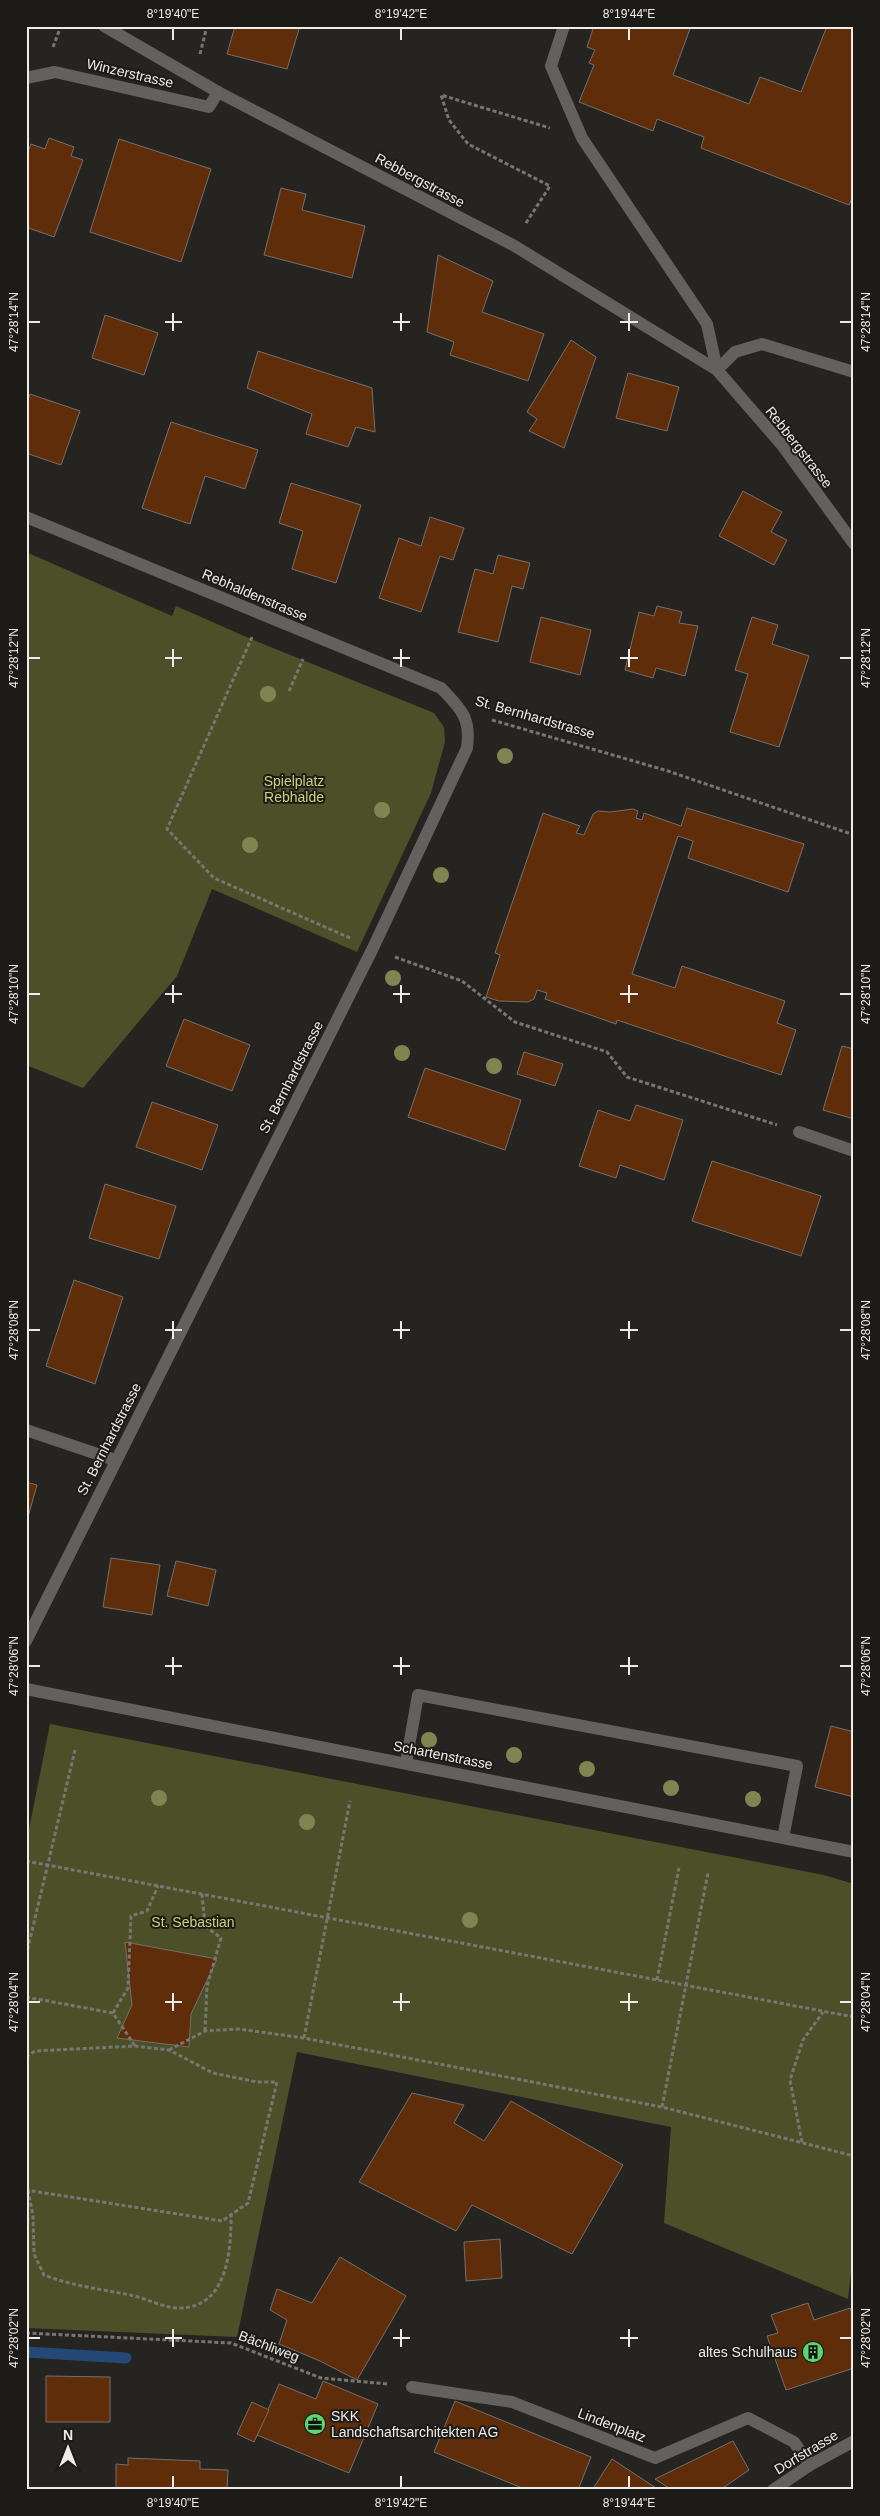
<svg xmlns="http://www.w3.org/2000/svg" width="880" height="2516" viewBox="0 0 880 2516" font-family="Arial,sans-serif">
<rect width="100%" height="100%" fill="#262420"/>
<g fill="#4b5028">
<path d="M26,552L172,616L176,606L251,639L434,713L444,727L445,742L431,793L357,952L212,889L177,976L83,1088L26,1065Z"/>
<path d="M50,1724L824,1875L854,1884V2246L848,2299L664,2223L671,2127L297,2052L237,2337L26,2328V1844Z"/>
</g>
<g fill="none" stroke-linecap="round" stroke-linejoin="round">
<path stroke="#244975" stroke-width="11" d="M26,2352L126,2358"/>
</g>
<g fill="#602d0b" stroke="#746f6c">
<path d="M235,26H300L287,69L227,54Z"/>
<path d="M594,26H691L673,75L749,104L760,77L801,92L827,26H854V194L849,205L701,148L704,137L657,119L653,131L579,102L594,65L589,63L595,50L587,47Z"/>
<path d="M49,138L74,147L71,156L83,160L54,237L26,227V156L31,144L45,149Z"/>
<path d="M119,139L211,169L181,262L90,232Z"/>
<path d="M281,188L306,194L302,210L365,226L352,278L264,255Z"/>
<path d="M438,255L493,281L482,312L544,334L528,381L450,355L454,342L427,332Z"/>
<path d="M105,315L158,333L144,375L92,358Z"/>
<path d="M571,340L596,357L564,448L529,431L537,419L527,412Z"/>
<path d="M258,351L372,388L375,432L356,427L348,447L306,434L312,414L247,388Z"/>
<path d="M628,373L679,387L667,431L616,418Z"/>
<path d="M30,394L80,411L61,465L26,453V406Z"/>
<path d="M171,422L258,450L245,489L205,476L190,524L142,508Z"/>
<path d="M291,483L361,505L336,583L292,569L303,531L279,523Z"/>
<path d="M743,491L782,512L771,532L787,540L774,565L719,536Z"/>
<path d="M430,517L464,528L453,560L440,556L421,612L379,598L399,538L421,546Z"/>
<path d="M498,555L530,563L523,589L512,586L498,642L458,632L475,569L493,574Z"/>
<path d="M657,606L682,612L679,623L698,626L685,676L656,668L653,678L625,670L639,612L654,616Z"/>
<path d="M541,617L591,630L580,675L530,662Z"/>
<path d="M752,617L778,625L772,644L809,656L779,747L730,732L748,674L735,670Z"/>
<path d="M687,808L804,844L788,892L688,858L693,841L678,836L632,974L675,988L682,966L785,1001L777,1023L796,1030L781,1075L617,1020L616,1024L545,999L547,993L537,990L534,999L528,1002L499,1001L486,997L500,955L495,953L543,813L580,826L576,833L584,835L593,814L598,811L610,812L633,809L638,811L636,818L642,820L644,813L681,826Z"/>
<path d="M184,1019L250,1045L232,1091L166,1066Z"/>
<path d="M842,1046L854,1049V1119L823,1110Z"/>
<path d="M524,1052L563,1064L555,1086L517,1074Z"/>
<path d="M425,1068L521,1100L505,1150L408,1117Z"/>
<path d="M152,1102L218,1125L202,1170L136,1147Z"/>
<path d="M636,1105L683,1120L664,1180L620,1165L616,1178L579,1166L598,1110L630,1121Z"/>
<path d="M712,1161L821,1196L801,1256L692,1221Z"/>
<path d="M105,1184L176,1206L159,1259L89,1238Z"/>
<path d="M74,1280L123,1297L95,1384L46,1366Z"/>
<path d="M26,1482L37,1485L26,1524Z"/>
<path d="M111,1558L160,1565L152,1615L103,1607Z"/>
<path d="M176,1561L216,1570L208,1606L167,1596Z"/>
<path d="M831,1726L854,1732V1797L815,1787Z"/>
<path d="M125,1942L217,1959L191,2014L189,2047L117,2038L132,2005Z"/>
<path d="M412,2093L464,2105L454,2123L484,2141L511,2101L623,2165L572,2254L472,2205L456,2231L359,2182Z"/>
<path d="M500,2239L502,2278L466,2281L464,2242Z"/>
<path d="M340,2257L406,2296L357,2380L320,2361L279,2344L287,2320L270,2310L277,2289L312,2303Z"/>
<path d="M808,2303L814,2320L850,2308L854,2318V2368L786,2390L767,2336L778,2333L771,2315Z"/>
<path d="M46,2376L110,2377V2422H46Z"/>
<path d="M323,2381L378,2404L349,2473L257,2435L279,2384L316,2399Z"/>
<path d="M455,2401L591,2457L578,2490H527L434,2452Z"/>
<path d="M252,2402L269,2410L254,2442L237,2434Z"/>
<path d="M733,2441L749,2470L720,2490H672L655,2479Z"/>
<path d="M128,2458L200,2461V2469L228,2470L227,2490H116V2464L128,2465Z"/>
<path d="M612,2459L659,2490H592Z"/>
</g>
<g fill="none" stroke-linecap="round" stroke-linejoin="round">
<g stroke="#787672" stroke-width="3" stroke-dasharray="4 2.5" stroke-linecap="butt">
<path d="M53,47L61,26"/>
<path d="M200,54L207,26"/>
<path d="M526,223L550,186L468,144L449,120L441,95L550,128"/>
<path d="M252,637L167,829L214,878L350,938"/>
<path d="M289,691L303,659"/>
<path d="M492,720L668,771L854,835"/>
<path d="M395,957L462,981L515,1022L607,1052L627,1077L777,1125"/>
<path d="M26,1861L854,2017"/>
<path d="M202,1894L205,1926L221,1938L207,1986L205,2031"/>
<path d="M26,1956L75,1750"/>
<path d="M657,1980L679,1868"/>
<path d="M26,1997L113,2013L135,2046"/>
<path d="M113,2013L128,1988L131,1916L147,1911L158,1886"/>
<path d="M304,2038L350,1801"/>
<path d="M169,2050L205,2031L239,2029L304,2038L662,2107L854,2156"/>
<path d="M26,2057L35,2051L135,2046L169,2050L213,2073L257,2082H277L248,2203L222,2221L26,2190"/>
<path d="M662,2107L708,1873"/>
<path d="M802,2142L790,2080L803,2040L823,2012"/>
<path d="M28,2190L33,2216L34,2254L44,2275C72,2286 101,2289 130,2295C146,2298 165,2309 181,2308C228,2306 231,2250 231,2215"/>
<path d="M26,2333L231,2343L321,2378L388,2384"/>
</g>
<g stroke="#62615f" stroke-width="12">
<path d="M104,26L218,92L513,245L717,370L782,445L854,544"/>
<path d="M564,26L551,66L582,138L707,324L717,370"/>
<path d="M26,78L55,72L209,107L218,92"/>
<path d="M717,370L735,352L762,344L854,372"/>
<path d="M26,517L441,688C461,709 471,717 467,748L373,948L26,1641"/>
<path d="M799,1132L854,1151"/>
<path d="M26,1430L115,1460"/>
<path d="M26,1689L854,1852"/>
<path d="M406,1763L418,1695L797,1766L783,1838"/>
<path d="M412,2387L512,2402L655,2458L748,2418L794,2442L810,2465"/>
<path d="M773,2490L810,2465L854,2441"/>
</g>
</g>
<g fill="#7f8551">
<circle cx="268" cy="694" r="8"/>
<circle cx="505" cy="756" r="8"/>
<circle cx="382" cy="810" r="8"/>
<circle cx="250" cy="845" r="8"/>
<circle cx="441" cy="875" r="8"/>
<circle cx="393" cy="978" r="8"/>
<circle cx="402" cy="1053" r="8"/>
<circle cx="494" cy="1066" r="8"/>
<circle cx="429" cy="1740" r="8"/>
<circle cx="514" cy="1755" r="8"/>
<circle cx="587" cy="1769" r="8"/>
<circle cx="671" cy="1788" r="8"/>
<circle cx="159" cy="1798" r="8"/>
<circle cx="753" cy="1799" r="8"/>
<circle cx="307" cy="1822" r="8"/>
<circle cx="470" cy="1920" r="8"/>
</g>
<path fill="none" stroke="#edece9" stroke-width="2" d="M173,28V40M401,28V40M629,28V40M173,313V331M401,313V331M629,313V331M28,322H40M165,322H182M393,322H410M620,322H638M840,322H852M173,649V667M401,649V667M629,649V667M28,658H40M165,658H182M393,658H410M620,658H638M840,658H852M173,985V1003M401,985V1003M629,985V1003M28,994H40M165,994H182M393,994H410M620,994H638M840,994H852M173,1321V1339M401,1321V1339M629,1321V1339M28,1330H40M165,1330H182M393,1330H410M620,1330H638M840,1330H852M173,1657V1675M401,1657V1675M629,1657V1675M28,1666H40M165,1666H182M393,1666H410M620,1666H638M840,1666H852M173,1993V2011M401,1993V2011M629,1993V2011M28,2002H40M165,2002H182M393,2002H410M620,2002H638M840,2002H852M173,2329V2347M401,2329V2347M629,2329V2347M28,2338H40M165,2338H182M393,2338H410M620,2338H638M840,2338H852M173,2476V2488M401,2476V2488M629,2476V2488"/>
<defs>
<g id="building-disc" transform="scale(1.125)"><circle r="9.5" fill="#5ed56c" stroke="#1d1b17"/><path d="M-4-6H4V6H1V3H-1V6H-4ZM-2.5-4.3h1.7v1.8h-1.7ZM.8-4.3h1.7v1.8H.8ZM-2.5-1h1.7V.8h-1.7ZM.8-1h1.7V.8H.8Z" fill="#111"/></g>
<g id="office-disc" transform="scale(1.125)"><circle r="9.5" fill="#5ed56c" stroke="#1d1b17"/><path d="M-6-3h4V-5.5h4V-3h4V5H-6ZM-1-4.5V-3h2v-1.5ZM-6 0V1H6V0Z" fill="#111"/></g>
</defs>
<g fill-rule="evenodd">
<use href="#building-disc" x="813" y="2352"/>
<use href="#office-disc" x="315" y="2424"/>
</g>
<g text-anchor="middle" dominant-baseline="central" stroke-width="4" stroke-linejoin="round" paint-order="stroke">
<g font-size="14" fill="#edece9" stroke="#1d1b17">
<text transform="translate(130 73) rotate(13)">Winzerstrasse</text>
<text transform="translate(420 180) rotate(28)">Rebbergstrasse</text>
<text transform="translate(799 447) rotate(52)">Rebbergstrasse</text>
<text transform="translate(255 595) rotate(23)">Rebhaldenstrasse</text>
<text transform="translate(535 717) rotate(16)">St. Bernhardstrasse</text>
<text transform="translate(291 1077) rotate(-63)">St. Bernhardstrasse</text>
<text transform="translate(109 1439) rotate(-63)">St. Bernhardstrasse</text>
<text transform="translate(443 1755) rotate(11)">Schartenstrasse</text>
<text transform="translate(269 2346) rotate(21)">Bächliweg</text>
<text transform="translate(612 2425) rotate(21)">Lindenplatz</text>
<text transform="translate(806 2452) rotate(-31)">Dorfstrasse</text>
</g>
<g font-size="14" fill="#c8d479" stroke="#1d1b17">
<text x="294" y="781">Spielplatz<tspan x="294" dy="16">Rebhalde</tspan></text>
<text x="193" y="1922">St. Sebastian</text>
</g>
<g font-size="14" fill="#edece9" stroke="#1d1b17" text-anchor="end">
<text x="797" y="2352">altes Schulhaus</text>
<text x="331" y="2416" text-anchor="start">SKK<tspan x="331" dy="16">Landschaftsarchitekten AG</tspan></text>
</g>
</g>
<rect width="880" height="2516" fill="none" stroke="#1d1b17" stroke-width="55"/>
<g transform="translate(68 2448)" stroke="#1d1b17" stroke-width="4" paint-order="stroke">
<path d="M0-4L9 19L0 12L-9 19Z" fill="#edece9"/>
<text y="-8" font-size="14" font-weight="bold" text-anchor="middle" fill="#edece9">N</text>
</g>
<rect x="28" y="28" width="824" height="2460" fill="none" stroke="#edece9" stroke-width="2"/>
<g font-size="12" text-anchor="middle" fill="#edece9">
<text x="173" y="18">8°19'40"E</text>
<text x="401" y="18">8°19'42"E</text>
<text x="629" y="18">8°19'44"E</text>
<text transform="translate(14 322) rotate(-90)" y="4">47°28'14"N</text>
<text transform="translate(866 322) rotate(-90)" y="4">47°28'14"N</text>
<text transform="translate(14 658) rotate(-90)" y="4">47°28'12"N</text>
<text transform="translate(866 658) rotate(-90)" y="4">47°28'12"N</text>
<text transform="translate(14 994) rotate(-90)" y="4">47°28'10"N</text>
<text transform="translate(866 994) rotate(-90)" y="4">47°28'10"N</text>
<text transform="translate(14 1330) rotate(-90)" y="4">47°28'08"N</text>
<text transform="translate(866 1330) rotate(-90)" y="4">47°28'08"N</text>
<text transform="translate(14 1666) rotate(-90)" y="4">47°28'06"N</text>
<text transform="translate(866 1666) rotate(-90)" y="4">47°28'06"N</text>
<text transform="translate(14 2002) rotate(-90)" y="4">47°28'04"N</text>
<text transform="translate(866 2002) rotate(-90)" y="4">47°28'04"N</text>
<text transform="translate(14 2338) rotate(-90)" y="4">47°28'02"N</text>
<text transform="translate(866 2338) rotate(-90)" y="4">47°28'02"N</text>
<text x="173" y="2507">8°19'40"E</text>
<text x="401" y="2507">8°19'42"E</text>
<text x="629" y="2507">8°19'44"E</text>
</g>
</svg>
